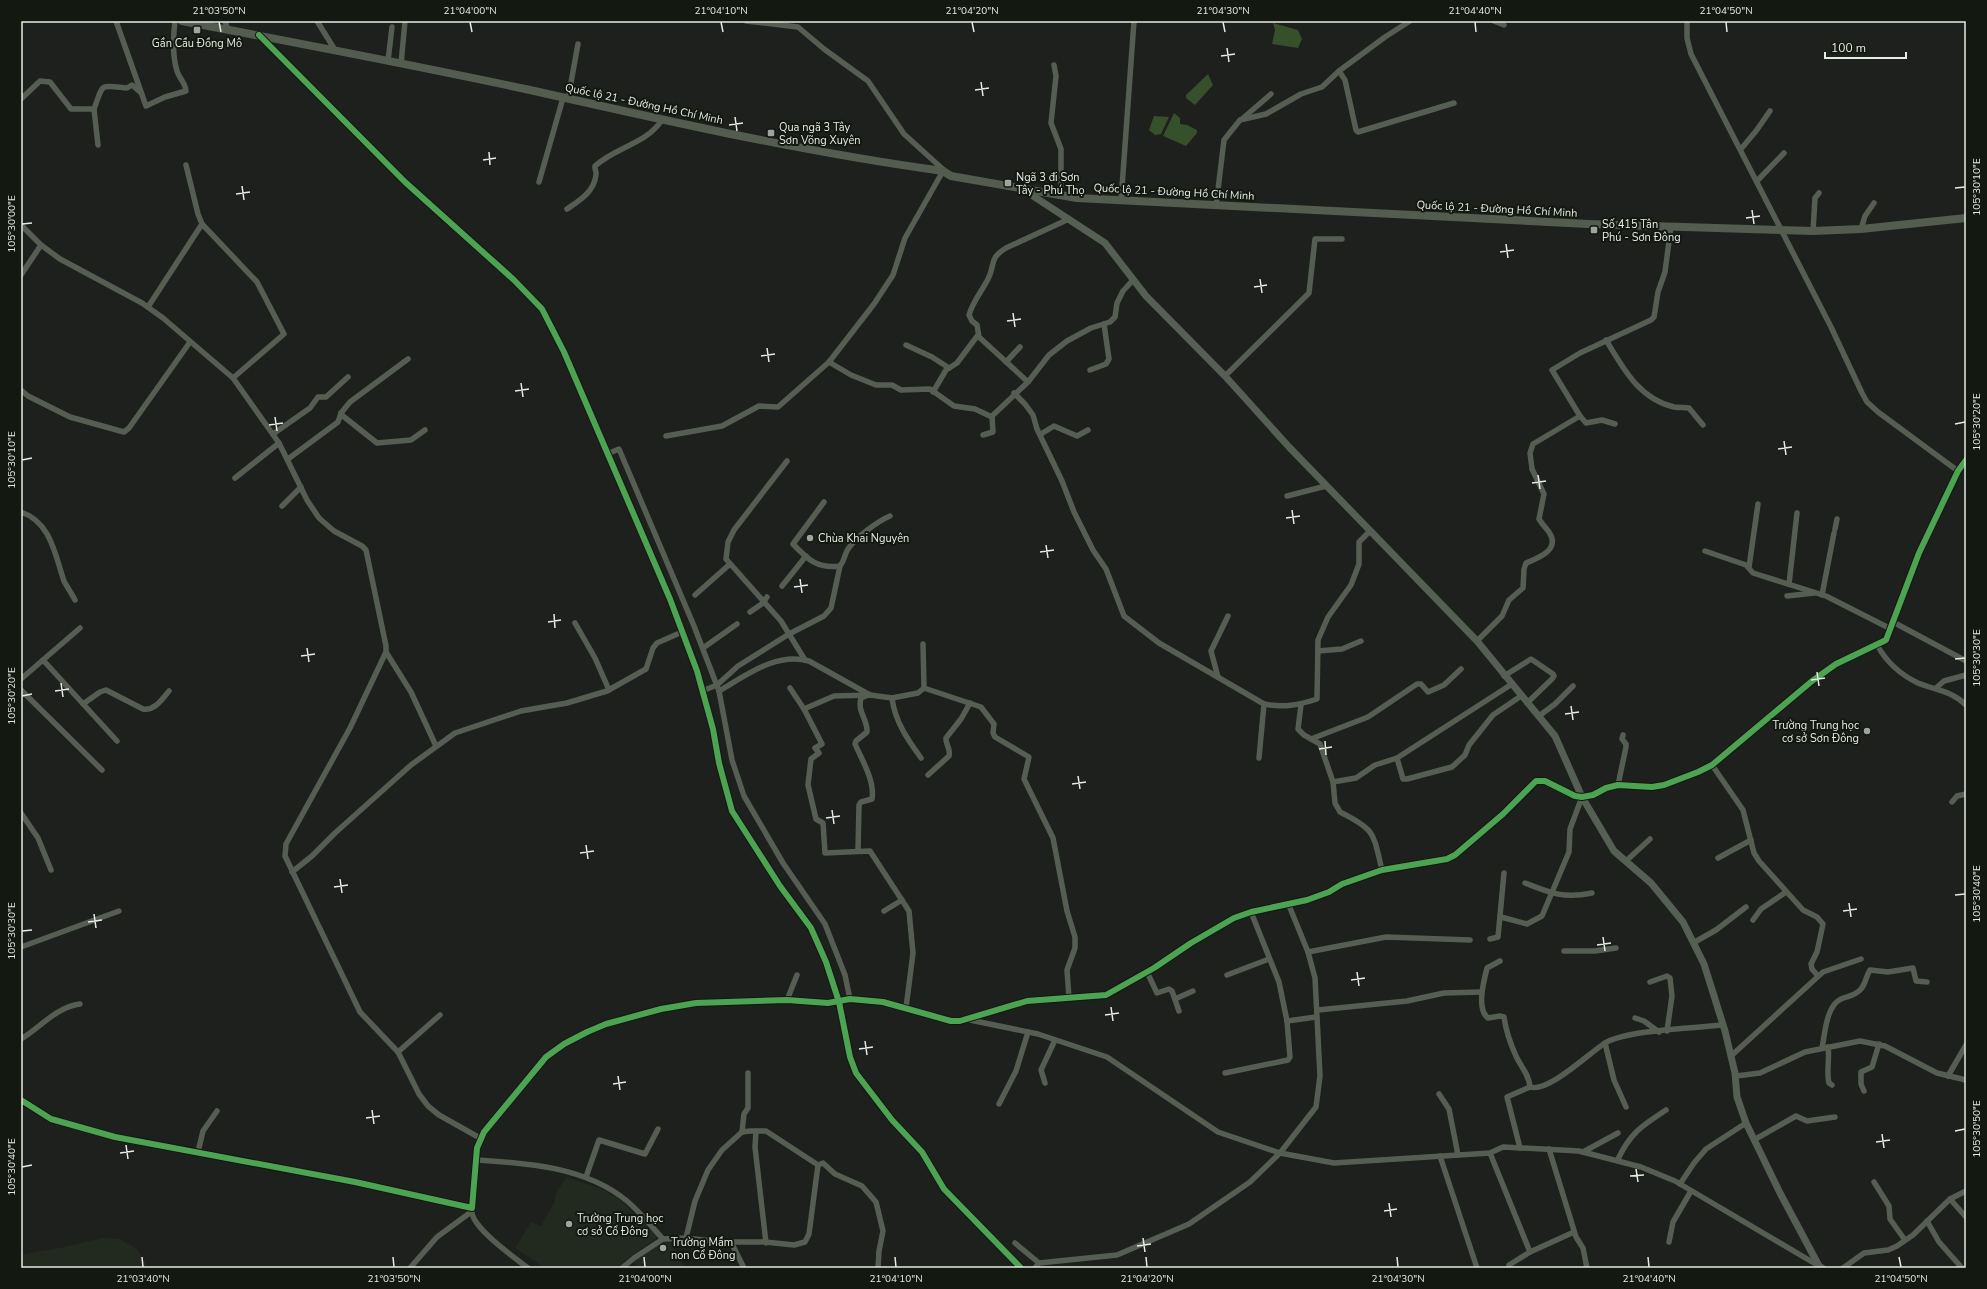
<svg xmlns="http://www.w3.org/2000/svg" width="1987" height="1289" viewBox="0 0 1987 1289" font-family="'Nunito Sans',sans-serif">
<rect width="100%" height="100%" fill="#1d201c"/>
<g fill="#222a1f">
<path d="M566,1177L602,1189L619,1199L658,1237L625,1260L618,1268H545L515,1248L531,1222L541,1226L555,1201V1195Z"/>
<path d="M103,1238L120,1239L137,1249L148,1268H21V1255L24,1254L60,1248Z"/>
<path d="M669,1240L686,1268H637L633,1261L662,1242Z"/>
</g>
<g fill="#35502b">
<path d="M1273,23L1298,30L1302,39L1298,48L1272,44L1275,30Z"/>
<path d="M1208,74L1213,85L1195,105L1186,98V95Z"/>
<path d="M1174,113L1180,118V124L1187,125L1197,130V133L1186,146L1163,136Z"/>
<path d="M1154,116L1169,117L1161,134L1155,135L1149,130Z"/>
</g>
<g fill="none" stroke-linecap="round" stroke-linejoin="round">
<g stroke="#565e53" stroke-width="5.5">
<path d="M116,21L146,106L165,97L186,91C186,84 179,78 177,71C172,55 173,38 175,21"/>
<path d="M225,21L228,30"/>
<path d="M317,21L335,50"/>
<path d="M746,21L798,27L824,49L868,81L904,134L946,172"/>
<path d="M1494,21L1504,25"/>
<path d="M1687,21V38L1691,54L1831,327L1862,393L1867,402L1878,412L1958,471"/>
<path d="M259,35L405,182L514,280L542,309L564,352L670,599L697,671L713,729L719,763L732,811L780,886L811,928L826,962L839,1002L850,1057L856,1073L892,1120L922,1152L944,1189L1021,1268"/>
<path d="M388,61L392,27"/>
<path d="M401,64L405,21"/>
<path d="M1054,65L1056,76L1051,123L1061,149V196"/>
<path d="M1339,71L1345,80L1356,130L1358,132L1454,103"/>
<path d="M21,99L40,81L50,82L71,109H94L98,145"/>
<path d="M568,99L578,44"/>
<path d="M94,109C104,83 98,85 127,88L132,85L140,92"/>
<path d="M1242,119L1271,94"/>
<path d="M1741,149L1756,131L1770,111"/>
<path d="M186,165L198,214L202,224"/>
<path d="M1757,181L1784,153"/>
<path d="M539,182L563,98"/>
<path d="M1121,201L1134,21"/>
<path d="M1216,206L1224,140L1240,120L1266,114L1301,94L1322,87L1339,71L1385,37L1410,21"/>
<path d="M567,209C580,200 594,192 596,175C597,172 594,169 595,166C617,146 645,145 662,120"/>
<path d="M21,225L41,245L60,259L142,303L163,318L233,378L279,443L307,500L319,518L334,531L362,546L366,550L386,646V652L350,728L286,844L285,856L360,1012L398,1052L419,1094L428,1106L439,1115L480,1138"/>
<path d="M1861,229L1865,216L1874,203"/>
<path d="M1813,231L1815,198L1819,193"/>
<path d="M21,275L41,245"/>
<path d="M148,307L202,224L257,282L284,334L233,378"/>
<path d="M1606,340C1623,368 1639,399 1674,407C1679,408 1684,407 1689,408L1703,425"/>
<path d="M906,345L932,357L949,368"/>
<path d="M829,362L851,375L876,385H892L901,390L930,389L954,406L975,409L992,417"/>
<path d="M1006,362L1020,347"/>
<path d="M1090,370L1106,364L1109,359L1104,324"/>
<path d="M1225,376L1309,293L1315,239H1342"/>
<path d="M1028,382L979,337L977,325L972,321L969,315C973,301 982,291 988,279C996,264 988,259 1006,248L1069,219"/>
<path d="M21,390L28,396L70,417L124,432L129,428L190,342"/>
<path d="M933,392L946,370L957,363L978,335"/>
<path d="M1014,393L1025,404L1033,415L1037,429L1062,481L1074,512L1093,550L1106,569L1124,616L1159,643L1264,704C1283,708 1299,705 1317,699L1318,640L1328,617L1351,585L1359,564V542L1370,531"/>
<path d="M341,413L343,416L377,443L411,440L425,430"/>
<path d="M1580,416L1586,423L1602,420L1615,424"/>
<path d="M273,434L310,408L318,397H326L348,377"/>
<path d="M1041,434L1054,426L1077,436L1088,430"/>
<path d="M983,435L993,432L992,416L1028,382L1049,355L1067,341L1091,328L1110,322L1115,317L1117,303L1123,291L1133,280"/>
<path d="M666,436L722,426L759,406L778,407L829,362L874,304L893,275L905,238L943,171"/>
<path d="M607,454L619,449L694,626L719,691L732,760L744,796L783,863L825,924L845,975L850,999"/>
<path d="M288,459L338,422L341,413L350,402L408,359"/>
<path d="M787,461L734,530L728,542L726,559L781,621L805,660"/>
<path d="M235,478L279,443"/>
<path d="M1287,496L1326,486"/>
<path d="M824,502L793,544C808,560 818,569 840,566"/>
<path d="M282,506L301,487"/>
<path d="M21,512C51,522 55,555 64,581C67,587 72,594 75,600"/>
<path d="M1835,529L1837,519"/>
<path d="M1705,551L1746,565L1753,573L1826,596L1891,629"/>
<path d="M1749,567L1758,504"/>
<path d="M1789,584L1797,513"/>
<path d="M782,586L806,556"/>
<path d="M695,595L730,564"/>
<path d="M1822,595L1834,533"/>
<path d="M1787,596L1814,593"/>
<path d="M750,612L763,603L767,597"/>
<path d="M1893,622L1966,661"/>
<path d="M575,623L595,658L609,690"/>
<path d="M1477,641L1502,616L1509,600L1523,588L1524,569L1526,563C1538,558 1561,550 1549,532C1546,528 1542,524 1539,519L1544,494L1532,469L1530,453L1533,444L1580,416L1552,370L1580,353L1651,320L1654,317L1658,292L1665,272L1671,226"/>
<path d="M923,644L924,688"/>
<path d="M1877,645C1886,661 1901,675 1918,683C1935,690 1952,691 1966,705"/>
<path d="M703,648L737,624"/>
<path d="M1318,651L1342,649L1361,641"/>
<path d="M386,652L411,692L436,746"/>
<path d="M43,660L117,741"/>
<path d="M1504,676L1531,659L1553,674L1554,676L1552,679L1527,703"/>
<path d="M1218,677L1211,651L1228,616"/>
<path d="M21,679L80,628"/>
<path d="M1512,684L1397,758L1403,779H1407L1452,767L1465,755L1469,745L1493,715L1521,696"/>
<path d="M790,688L804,709"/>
<path d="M924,688L981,707L994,724L993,733L995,737L1029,757L1024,779L1053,838L1067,911L1075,937V948L1067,970L1069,998"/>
<path d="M1936,688L1944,681L1966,675"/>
<path d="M21,690L102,770"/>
<path d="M702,691L717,685L738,666L789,634L824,616L831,608L840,566C845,560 844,555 848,549C855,538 878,521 890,516"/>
<path d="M719,691C747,675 776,652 809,661L870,695"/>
<path d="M892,698C895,722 908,740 921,758"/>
<path d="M83,704L100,692L106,690L143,709C155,711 162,699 169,691"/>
<path d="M1301,705L1298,729L1304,735L1320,744L1333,782L1335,803L1340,812C1376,830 1373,833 1382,870"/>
<path d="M1539,716L1555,704L1573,686"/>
<path d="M1311,739L1368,717L1417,684H1421L1428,692L1444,685L1461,669"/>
<path d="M1259,758L1264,704"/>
<path d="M1712,765L1743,810L1754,853L1759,861L1803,910L1817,917L1823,924L1817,952L1811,964L1812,969L1818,976"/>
<path d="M928,775L949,756C951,748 945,744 946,738L961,719L970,703"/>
<path d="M1333,782L1356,778L1375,765L1397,758"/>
<path d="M1618,785L1626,747V744L1622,739L1623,735"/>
<path d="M1952,802L1957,796L1966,794"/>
<path d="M21,813L38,838L51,870"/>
<path d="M858,851L859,805L861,802L872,799C875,781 862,760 855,744L856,741L867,732C868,720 857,712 861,698L866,696"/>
<path d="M1718,858L1751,840"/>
<path d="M1626,861L1650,839"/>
<path d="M292,872L312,856L335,833L411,765L455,733L521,711L567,703L607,691L646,669L653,648L657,643L682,632"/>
<path d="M1525,883C1550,893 1564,899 1592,893"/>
<path d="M884,911L902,900"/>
<path d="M1501,917L1527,924L1542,916L1569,852L1570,829L1582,797"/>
<path d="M1753,920L1761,909L1786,892"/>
<path d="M1490,939L1498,937L1504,873"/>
<path d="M1693,943L1716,930L1746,907"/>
<path d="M21,947L119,911"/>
<path d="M1564,951H1595L1616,948"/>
<path d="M1308,952L1386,937L1470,940"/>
<path d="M1500,961L1487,968C1484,980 1476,1009 1488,1018L1500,1016L1504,1017C1506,1031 1510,1043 1516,1056C1521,1067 1529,1074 1530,1087C1548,1093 1588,1054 1605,1043C1627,1030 1694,1028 1723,1025"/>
<path d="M1147,972L1157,993L1169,989L1172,991L1179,1011"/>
<path d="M1227,975L1269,959"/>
<path d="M1650,982L1667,976L1670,978L1672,996L1667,1031"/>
<path d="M1175,999L1193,991"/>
<path d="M787,1000L797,975"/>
<path d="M906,1008L913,953L909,911L870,851L825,853L823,823L816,819L808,785L811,759L819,753L815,748L822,744L804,709L834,696L870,695L892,698L918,693L924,688"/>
<path d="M1318,1010L1407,1001L1444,993L1481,992"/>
<path d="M1635,1018L1644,1021L1659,1032"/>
<path d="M970,1020L1038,1034L1107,1057L1218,1132L1280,1153L1334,1163L1490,1153L1503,1147L1579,1151L1641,1167L1675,1181L1819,1266"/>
<path d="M1287,1021L1316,1017"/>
<path d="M21,1039C41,1027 56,1007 80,1004"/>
<path d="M1605,1043L1614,1080L1626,1107"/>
<path d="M1828,1047C1830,1059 1826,1071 1829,1083L1832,1085"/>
<path d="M1822,1048C1825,1034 1826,1006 1841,999C1848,996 1855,996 1861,989C1866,983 1866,976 1870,970L1888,972L1913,968L1916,981L1927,982"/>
<path d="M398,1052L440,1015"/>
<path d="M1731,1056L1823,972L1861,959"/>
<path d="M1225,1073L1288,1060L1290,1057L1287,1021L1279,982L1251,912"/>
<path d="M1736,1076L1760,1073L1805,1052L1860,1041L1885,1046L1937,1073L1966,1080"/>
<path d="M1948,1076L1966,1045"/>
<path d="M1045,1083L1041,1070L1055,1040"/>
<path d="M1864,1091L1861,1084V1072L1872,1067L1879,1044"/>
<path d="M1439,1094L1449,1109L1458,1155"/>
<path d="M21,1100L51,1119L115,1137L355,1182L472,1208L477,1148L484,1132L546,1057L564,1044L587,1032L606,1024L661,1009L696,1003L787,1000L828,1003L850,999L883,1002L951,1021H960L1027,1001L1106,995L1154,968L1191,943L1234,918L1251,912L1307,900L1329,892L1342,884L1382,870L1447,859L1455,855L1503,814L1536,781H1545L1575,796L1582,797L1593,795L1606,788L1618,785L1652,787L1664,785L1698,772L1712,765L1812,681L1836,664L1886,640L1919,553L1958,471L1966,460"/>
<path d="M999,1104L1016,1071L1028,1032"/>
<path d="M756,1131L755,1147L766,1243"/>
<path d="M742,1132L744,1114L748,1108V1073"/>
<path d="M1754,1140L1796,1116L1807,1121L1835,1117"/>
<path d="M1520,1148L1507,1097L1530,1087"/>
<path d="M1549,1149L1576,1237L1583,1248L1587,1268"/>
<path d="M198,1152L203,1131L217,1111"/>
<path d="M1583,1152L1618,1133"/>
<path d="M1490,1153L1530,1252"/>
<path d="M1440,1156L1477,1268"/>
<path d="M1618,1159C1631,1132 1642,1126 1666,1110"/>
<path d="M477,1160C528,1163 586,1167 627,1201C640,1212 651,1226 663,1239"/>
<path d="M818,1165L823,1163L835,1174L862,1186L876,1202L883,1231L879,1251L878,1268"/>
<path d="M586,1177L599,1140L645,1154L658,1129"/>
<path d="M1874,1182L1889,1206L1890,1219L1905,1240"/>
<path d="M1680,1184L1694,1163L1706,1149L1746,1123"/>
<path d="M1950,1199L1966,1217"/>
<path d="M472,1208C467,1225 515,1258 528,1268"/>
<path d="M1927,1221L1939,1242L1962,1268"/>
<path d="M686,1238L720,1242H765L794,1245L805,1242L809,1234L818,1165"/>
<path d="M731,1242L744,1268"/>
<path d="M1669,1242L1673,1222L1691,1191"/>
<path d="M1015,1243L1039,1263"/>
<path d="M1509,1265L1530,1252L1574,1232"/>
<path d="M410,1268L437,1237L471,1212"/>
<path d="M622,1268L634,1258L663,1239L686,1238L695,1201L708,1170L722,1150L742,1132L750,1131H766L818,1165"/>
<path d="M1035,1268L1039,1263L1117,1255L1189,1224L1250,1182L1280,1153L1316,1107L1320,1076L1315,978L1308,952L1288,903"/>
<path d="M1843,1268L1864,1253L1888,1250L1897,1246L1913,1235L1950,1199L1966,1191"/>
</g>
<path stroke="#555f53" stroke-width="7" d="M1024,190L1105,243L1146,296L1225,376L1289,447L1477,641L1555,736L1582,797L1614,851L1651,883L1683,922L1704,964L1725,1031L1735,1073L1737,1097L1746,1123L1780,1193L1819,1266L1822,1268"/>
<path stroke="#535c4f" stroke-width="8" d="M182,21C298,43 414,65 530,90C667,121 804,152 943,171L951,176L1077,198L1588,224L1813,231L1861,229L1966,218"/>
<g stroke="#131911" stroke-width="8">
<g id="cycleway">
<path d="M259,35L405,182L514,280L542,309L564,352L670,599L697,671L713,729L719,763L732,811L780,886L811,928L826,962L839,1002L850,1057L856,1073L892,1120L922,1152L944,1189L1021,1268"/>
<path d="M21,1100L51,1119L115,1137L355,1182L472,1208L477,1148L484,1132L546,1057L564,1044L587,1032L606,1024L661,1009L696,1003L787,1000L828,1003L850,999L883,1002L951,1021H960L1027,1001L1106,995L1154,968L1191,943L1234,918L1251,912L1307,900L1329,892L1342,884L1382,870L1447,859L1455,855L1503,814L1536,781H1545L1575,796L1582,797L1593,795L1606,788L1618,785L1652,787L1664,785L1698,772L1712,765L1812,681L1836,664L1886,640L1919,553L1958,471L1966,460"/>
</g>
</g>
<use href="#cycleway" stroke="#4ca352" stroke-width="6"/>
</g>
<path fill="none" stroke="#e6eae4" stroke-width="1.5" d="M219,22L221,32M470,22L472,32M721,22L723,32M972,22L974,32M1223,22L1225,32M1475,22L1476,32M1726,22L1727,32M1227,48L1229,62M1221,56L1235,54M981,82L983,96M975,90L989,88M735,117L737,131M729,125L743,123M489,152L490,165M483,160L496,158M242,186L244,200M1955,188L1965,187M236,194L250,192M1752,210L1754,224M1746,218L1760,216M22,224L32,223M1506,244L1508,258M1500,252L1514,250M1260,279L1262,293M1254,287L1267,285M1013,313L1015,327M1007,321L1021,319M767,348L769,362M761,356L775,354M521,383L523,397M515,391L529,389M275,417L277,431M1955,424L1965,422M269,425L283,423M1784,441L1786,455M1778,449L1792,447M22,460L32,458M1538,475L1540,489M1532,483L1546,481M1292,510L1294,524M1286,518L1300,516M1046,545L1048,558M1040,552L1054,550M800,579L802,593M794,587L808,585M554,614L555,628M548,622L561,620M307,648L309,662M301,656L315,654M1955,659L1965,658M1817,672L1819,686M1811,680L1825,678M61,683L63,697M55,691L69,689M22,696L32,694M1571,706L1573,720M1565,714L1579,712M1325,741L1326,755M1319,749L1332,747M1078,776L1080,789M1072,784L1086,782M832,810L834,824M826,818L840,816M586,845L588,859M580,853L594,851M340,879L342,893M334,887L348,885M1955,895L1965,894M1849,903L1851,917M1843,911L1857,909M94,914L96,928M88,922L102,920M22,931L32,930M1603,937L1605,951M1597,945L1611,943M1357,972L1359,986M1351,980L1365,978M1111,1007L1113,1021M1105,1015L1119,1013M865,1041L867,1055M859,1049L873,1047M618,1076L620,1090M613,1084L626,1082M372,1110L374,1124M366,1118L380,1116M1955,1131L1965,1129M1882,1134L1884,1148M1876,1142L1890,1140M126,1145L128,1159M120,1153L134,1151M22,1167L32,1165M1636,1169L1638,1182M1630,1176L1644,1175M1389,1203L1391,1217M1384,1211L1397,1209M1143,1238L1145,1252M1137,1246L1151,1244M142,1257L143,1267M393,1257L394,1267M644,1257L645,1267M895,1257L896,1267M1146,1257L1147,1267M1397,1257L1398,1267M1648,1257L1649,1267M1899,1257L1901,1267"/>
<g fill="#a0a39e" stroke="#131911" stroke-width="1.5">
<rect x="193" y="26" width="8" height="8" rx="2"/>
<rect x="767" y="129" width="8" height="8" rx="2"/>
<rect x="1004" y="179" width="8" height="8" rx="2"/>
<rect x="1590" y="226" width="8" height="8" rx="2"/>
<circle cx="810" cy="538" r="4"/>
<circle cx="1867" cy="731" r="4"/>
<circle cx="569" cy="1224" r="4"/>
<circle cx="663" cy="1248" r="4"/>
</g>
<g text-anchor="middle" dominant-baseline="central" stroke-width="4" stroke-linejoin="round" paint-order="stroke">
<g font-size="11" fill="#e6eae4" stroke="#131911" text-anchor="start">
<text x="197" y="43" text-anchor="middle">Gần Cầu Đồng Mô</text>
<text x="779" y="127">Qua ngã 3 Tây<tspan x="779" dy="13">Sơn Võng Xuyên</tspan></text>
<text x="1016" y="177">Ngã 3 đi Sơn<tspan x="1016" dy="13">Tây - Phú Thọ</tspan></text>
<text x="1602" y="224">Số 415 Tân<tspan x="1602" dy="13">Phú - Sơn Đông</tspan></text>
<text x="818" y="538">Chùa Khai Nguyên</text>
<text x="1859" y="725" text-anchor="end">Trường Trung học<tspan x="1859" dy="13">cơ sở Sơn Đông</tspan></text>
<text x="577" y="1218">Trường Trung học<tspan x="577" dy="13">cơ sở Cổ Đông</tspan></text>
<text x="671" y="1242">Trường Mầm<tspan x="671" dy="13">non Cổ Đông</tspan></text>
</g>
<g font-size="11" fill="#e6eae4" stroke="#131911">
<text transform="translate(644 104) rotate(12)">Quốc lộ 21 - Đường Hồ Chí Minh</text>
<text transform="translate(1174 192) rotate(3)">Quốc lộ 21 - Đường Hồ Chí Minh</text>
<text transform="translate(1497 209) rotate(3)">Quốc lộ 21 - Đường Hồ Chí Minh</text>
</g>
</g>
<rect width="1987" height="1289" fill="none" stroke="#131911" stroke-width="44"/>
<path d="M1825 52v6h81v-6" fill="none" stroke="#e6eae4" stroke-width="2"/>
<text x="1831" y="52" font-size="12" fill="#e6eae4" stroke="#131911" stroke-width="3" paint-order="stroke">100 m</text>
<rect x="22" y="22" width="1943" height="1245" fill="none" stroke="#e6eae4" stroke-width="1.5"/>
<g font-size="10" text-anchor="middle" fill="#e6eae4">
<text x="219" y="14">21°03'50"N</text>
<text x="470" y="14">21°04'00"N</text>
<text x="721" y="14">21°04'10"N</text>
<text x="972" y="14">21°04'20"N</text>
<text x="1223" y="14">21°04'30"N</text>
<text x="1475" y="14">21°04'40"N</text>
<text x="1726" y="14">21°04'50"N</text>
<text transform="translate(1976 187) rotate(-90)" y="4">105°30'10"E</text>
<text transform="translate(11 224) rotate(-90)" y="4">105°30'00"E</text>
<text transform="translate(1976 422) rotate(-90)" y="4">105°30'20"E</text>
<text transform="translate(11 460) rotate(-90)" y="4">105°30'10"E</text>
<text transform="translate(1976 658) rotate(-90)" y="4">105°30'30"E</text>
<text transform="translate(11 696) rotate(-90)" y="4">105°30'20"E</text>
<text transform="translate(1976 894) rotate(-90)" y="4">105°30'40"E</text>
<text transform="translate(11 931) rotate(-90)" y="4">105°30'30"E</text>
<text transform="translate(1976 1129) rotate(-90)" y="4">105°30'50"E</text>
<text transform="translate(11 1167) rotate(-90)" y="4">105°30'40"E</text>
<text x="143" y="1282">21°03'40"N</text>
<text x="394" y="1282">21°03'50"N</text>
<text x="645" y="1282">21°04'00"N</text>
<text x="896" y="1282">21°04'10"N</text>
<text x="1147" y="1282">21°04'20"N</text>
<text x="1398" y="1282">21°04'30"N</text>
<text x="1649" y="1282">21°04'40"N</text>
<text x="1901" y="1282">21°04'50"N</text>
</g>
</svg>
